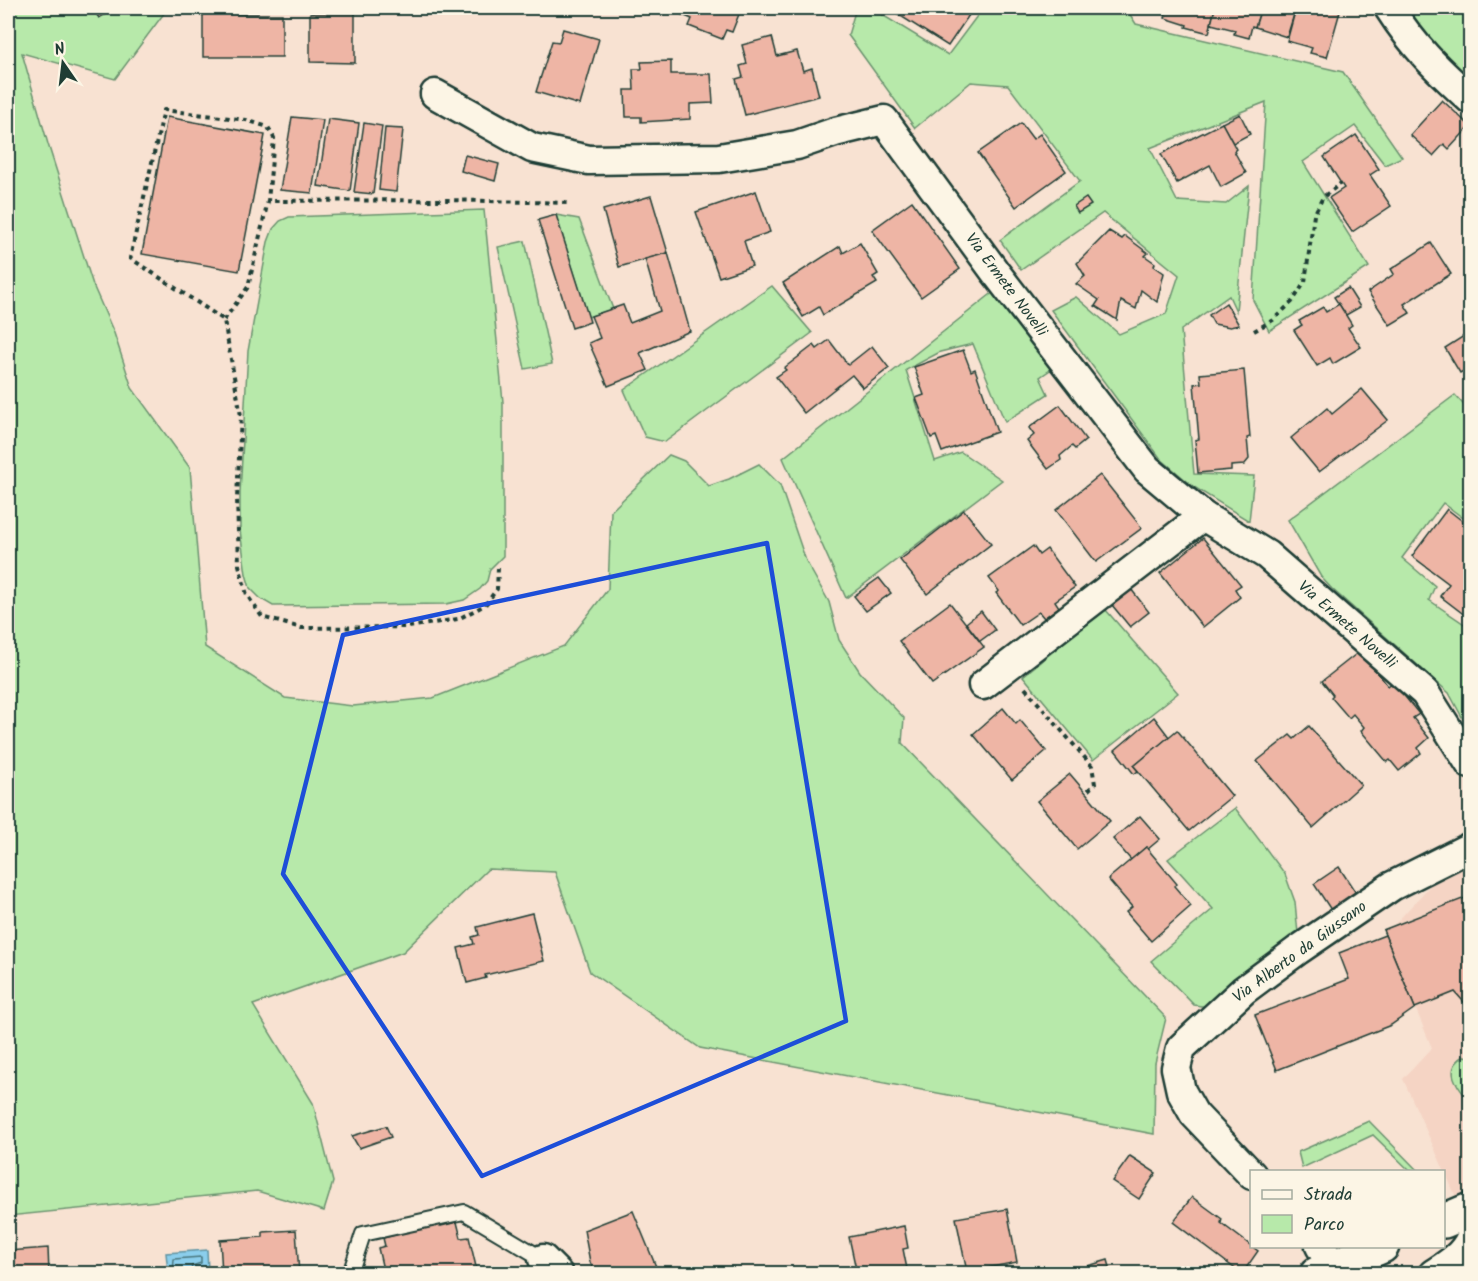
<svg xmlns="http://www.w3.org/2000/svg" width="1478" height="1281" viewBox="0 0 1478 1281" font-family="Kalam,sans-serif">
<rect width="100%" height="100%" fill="#f8e2d2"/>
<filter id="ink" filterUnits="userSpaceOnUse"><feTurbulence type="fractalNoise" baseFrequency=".0167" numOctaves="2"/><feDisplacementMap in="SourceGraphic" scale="12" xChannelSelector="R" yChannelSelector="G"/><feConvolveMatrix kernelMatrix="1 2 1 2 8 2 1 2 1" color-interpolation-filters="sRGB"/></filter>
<g filter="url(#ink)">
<path fill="#f5d4c4" d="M1470,842V1196L1458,1201L1403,1079L1432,1048L1385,935Z"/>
<g fill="#b7e9aa" stroke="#6b936f" stroke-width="1.5">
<path d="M8,8H168L115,79L22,53L48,144L93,285L114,333L132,388L190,468L205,647L285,698L353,706L433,698L564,646L608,589L611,511L669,455L684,461L709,486L729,479L759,464L780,485L806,561L829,602L839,640L860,672L904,718L902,743L1166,1018L1155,1063L1154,1134L700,1048L590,972L555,872L488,869L403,952L253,1005L313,1103L333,1182L324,1211L257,1191L8,1216Z"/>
<path d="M856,8H871L948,55L983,8H1126L1136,24L1343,72L1402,157L1385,165L1355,126L1303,162L1369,267L1269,331L1253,300L1266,102L1150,148L1177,201L1226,204L1249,186L1236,311L1229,296L1181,330L1194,474L1254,476L1249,521L1194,487L1161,459L1051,310L1076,297L1119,334L1166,314L1179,275L1103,213L1021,270L1000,240L1080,181L1008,85L971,82L915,128L848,35Z"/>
<path d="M1404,8H1470V80L1436,52Z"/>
<path d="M484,210L503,402V556L490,569L487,581L480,589L464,600L446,604L273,606L261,599L250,588L246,574L240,530V493L248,351L268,242L273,229L280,221L289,217Z"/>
<path d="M556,215L579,219L613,309L588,317Z"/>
<path d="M525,241L552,364L525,369L498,247Z"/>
<path d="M772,286L812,333L665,442L645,437L624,390Z"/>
<path d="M995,291L1056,366L1040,377L1048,394L1005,422L973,344L940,352L906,370L935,461L961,452L1002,480L846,598L783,458Z"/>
<path d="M1455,395L1470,412V523L1443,503L1402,558L1435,586L1429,600L1470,628V732L1449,693L1332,589L1321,577L1288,520Z"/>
<path d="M1105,609L1178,693L1093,760L1023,676Z"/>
<path d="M1235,808L1285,874L1295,902L1298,934L1216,1008L1194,1005L1151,961L1213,909L1168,859Z"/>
<path d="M1464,1056L1470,1057V1102C1458,1087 1442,1070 1464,1056Z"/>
<path d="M1369,1121L1418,1171H1410L1373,1135L1302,1168L1298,1152Z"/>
</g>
<path fill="#8bceec" stroke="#6094a2" stroke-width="1.5" d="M207,1250L208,1270L168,1272L166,1253Z"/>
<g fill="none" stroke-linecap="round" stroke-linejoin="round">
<path stroke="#4a777e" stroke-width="1.5" d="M173,1274L174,1259L201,1257V1263L192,1266L190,1274"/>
</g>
<g fill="#eeb5a5" stroke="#1f3d34" stroke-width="1.5">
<path d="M92,8H116L99,18Z"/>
<path d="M666,8H738L741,9L732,32L726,30L722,39L689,26L692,19Z"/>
<path d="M888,8H968L965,13L969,15L948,46Z"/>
<path d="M1155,8H1215L1209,33L1186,27L1187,25L1165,18L1166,14L1154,11Z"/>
<path d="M1215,8H1261L1255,27L1252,26L1249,38L1234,34L1235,30L1211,24Z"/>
<path d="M1261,8H1296L1287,37L1255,27Z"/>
<path d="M1296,8H1341L1327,57L1310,53L1312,48L1287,41Z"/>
<path d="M310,13H355V63L310,62Z"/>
<rect x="203" y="14" width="79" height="43"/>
<path d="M563,29L599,39L580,105L536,92L552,41L559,42Z"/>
<path d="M772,37L777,56L797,51L803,71L812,68L819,96L745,115L736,79L743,77L740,66L747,64L742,45Z"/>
<path d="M671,61V74H711L713,103L690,104V119L641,122V117H626L625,90H634L633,69H642L641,62Z"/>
<path d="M1442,100L1470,126L1449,149L1444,144L1433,156L1410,135Z"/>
<path d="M1240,114L1250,134L1233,143L1222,123Z"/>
<path d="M167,117L265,135L239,271L142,254Z"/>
<path d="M292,117L323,120L312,193L280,190Z"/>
<path d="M328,119L359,123L350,191L318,186Z"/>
<path d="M364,123L382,126L373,194L354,192Z"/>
<path d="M1021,123L1033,139L1040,134L1066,171L1016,207L978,153Z"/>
<path d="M1222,123L1236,149L1234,151L1246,173L1221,187L1210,165L1177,183L1161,154Z"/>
<path d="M385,128L403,129L396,192L379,190Z"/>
<path d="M1356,135L1379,169L1370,175L1391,206L1352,232L1329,198L1344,188L1324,157Z"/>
<path d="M465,155L499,164L495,181L461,171Z"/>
<path d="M756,191L770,232L744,241L752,266L719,277L696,212Z"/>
<path d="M651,196L668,253L619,267L603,210Z"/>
<path d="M1086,198L1091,205L1078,213L1074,206Z"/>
<path d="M912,201L960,269L921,297L872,230Z"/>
<path d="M556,215L590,322L572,328L538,220Z"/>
<path d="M1109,231L1122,239L1125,236L1148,253L1145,256L1155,263L1154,266L1164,273L1157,302L1141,290L1136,309L1121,301L1117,320L1095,306L1099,300L1076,284L1085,276L1077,263Z"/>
<path d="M860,243L878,274L873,277L877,283L823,315L819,307L803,317L783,283L840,246L843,253Z"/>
<path d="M1431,243L1451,274L1404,304L1410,313L1390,325L1368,292L1394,274L1391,269Z"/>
<path d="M668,253L690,331L640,353L648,370L608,386L589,343L600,338L591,316L623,305L630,323L660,311L645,259Z"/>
<path d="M1348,288L1360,307L1346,315L1334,297Z"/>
<path d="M1226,303L1239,325L1230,327L1214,324L1209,315Z"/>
<path d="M1339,304L1352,325L1348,328L1361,347L1333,364L1330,358L1317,366L1294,330L1302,325L1299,321L1323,307L1326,312Z"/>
<path d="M1470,332V378L1465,370L1460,373L1445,348Z"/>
<path d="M829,340L848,365L872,346L889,368L863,388L852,375L804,413L776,377L786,370L784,368L814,345L817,349Z"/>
<path d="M963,350L971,371L975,369L997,432L942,452L936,436L931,438L916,398L924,395L914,367Z"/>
<path d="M1244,370L1250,437L1247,438L1249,459L1244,465L1231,466V470L1198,473L1195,440L1199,439L1194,384L1201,383L1200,374Z"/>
<path d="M1362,389L1388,420L1319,472L1291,438L1327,408L1332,414Z"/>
<path d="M1060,405L1086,440L1075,449L1072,446L1060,456L1061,460L1048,469L1027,441L1034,435L1029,428Z"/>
<path d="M1100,475L1142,528L1096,562L1056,510Z"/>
<path d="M1447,509L1470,527V619L1440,596L1449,584L1412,556Z"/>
<path d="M964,510L991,544L927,594L900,560Z"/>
<path d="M1203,538L1241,585L1235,589L1240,597L1203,627L1160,573Z"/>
<path d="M1033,546L1039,555L1047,549L1075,587L1055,601L1059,607L1044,618L1039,612L1020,625L996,593L999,591L989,578Z"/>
<path d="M879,578L891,593L866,611L854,596Z"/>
<path d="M1131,589L1149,612L1130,627L1112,605Z"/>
<path d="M950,603L984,647L932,684L899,641Z"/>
<path d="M981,611L995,630L980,641L966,623Z"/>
<path d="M1360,651L1388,686L1393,682L1419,714L1413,718L1429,738L1418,748L1421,753L1399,771L1390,760L1387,762L1361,731L1364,727L1353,714L1349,718L1331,697L1333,695L1322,681Z"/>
<path d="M1003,708L1016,724L1020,720L1046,751L1012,780L973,734Z"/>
<path d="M1154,717L1169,737L1134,766L1138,771L1134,774L1115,750Z"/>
<path d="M1309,726L1361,785L1313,828L1257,761L1290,735L1294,739Z"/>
<path d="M1177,730L1232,796L1189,831L1134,766Z"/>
<path d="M1070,774L1110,821L1077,849L1037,801Z"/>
<path d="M1140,816L1160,839L1148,849L1146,847L1131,860L1113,839Z"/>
<path d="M1146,847L1177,884L1174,886L1191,906L1151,941L1126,912L1132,907L1108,879Z"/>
<path d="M1339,867L1356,893L1331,910L1314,884Z"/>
<path d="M1470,896V1009L1455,992L1415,1008L1383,930Z"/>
<path d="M532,913L544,961L485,975L486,978L467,983L458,948L474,944L472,937L479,935L477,927Z"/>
<path d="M1385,935L1415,1008L1391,1025L1277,1070L1255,1015L1349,979L1339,953Z"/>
<path d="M386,1126L391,1137L359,1148L352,1136Z"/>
<path d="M1130,1156L1156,1173L1139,1199L1112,1181Z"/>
<path d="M1192,1197L1222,1219L1221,1223L1258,1251L1242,1274L1173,1222Z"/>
<path d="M1007,1209L1017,1262L967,1272L956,1218Z"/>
<path d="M633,1211L659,1274H595L590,1262L584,1230Z"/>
<path d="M440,1220L441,1226L457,1222L461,1238L469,1237L477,1271L466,1274H384L378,1248L385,1246L383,1238L403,1233L402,1228Z"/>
<path d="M904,1226L908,1248L903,1249L908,1274H857L849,1237Z"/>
<path d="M296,1230L299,1274L222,1273L220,1240L263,1237V1232Z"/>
<path d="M48,1248L49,1274H8V1251Z"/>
<path d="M1108,1260L1112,1274H1083L1081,1268Z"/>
</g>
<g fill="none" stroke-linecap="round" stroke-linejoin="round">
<g stroke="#1f3d34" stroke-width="18">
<path id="service" d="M350,1274L363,1234L464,1212L543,1259"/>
</g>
<g stroke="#1f3d34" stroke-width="33">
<g id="minor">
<path d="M1389,8C1414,47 1436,68 1470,99"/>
<path d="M435,94L532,148L589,160L719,158L797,145L835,132L884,120L996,273L1147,469L1203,516L1267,555L1425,693L1470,764"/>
<path d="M983,685L1203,516"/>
<path d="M1252,1175L1194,1114L1181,1091L1176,1068L1181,1048L1244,990L1298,950L1392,886L1470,847"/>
<path d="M1320,1246L1333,1266"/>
<path d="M543,1259L558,1274"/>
<path d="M1433,1274C1448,1264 1463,1255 1470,1239"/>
</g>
</g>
<g stroke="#1f3d34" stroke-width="38">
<g id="tertiary">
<path d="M1444,1221L1470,1210"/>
<path d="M1317,1274L1382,1246"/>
</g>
</g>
<g stroke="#1f3d34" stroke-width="4" stroke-dasharray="4.5 4.5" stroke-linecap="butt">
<path d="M224,320L248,287L268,201"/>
<path d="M1254,331L1273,320L1292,302L1305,282L1314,215L1323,197L1341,183"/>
<path d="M498,568L497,589L485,605L458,619L409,627L301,628L262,617L247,595L239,565L237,498L241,416L224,320L130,258L164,110L246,120L268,127L274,138L268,201L446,200L571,203"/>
<path d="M1025,688L1092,766L1095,784L1086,792"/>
</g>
<use href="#service" stroke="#fcf5e5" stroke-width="14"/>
<use href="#minor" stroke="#fcf5e5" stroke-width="28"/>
<use href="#tertiary" stroke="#fcf5e5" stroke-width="33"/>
</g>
</g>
<path fill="none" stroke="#1d4ed8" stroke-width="4.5" stroke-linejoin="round" d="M767,543L846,1021L482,1176L283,874L343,635Z"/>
<g text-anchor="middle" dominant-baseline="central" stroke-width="5" stroke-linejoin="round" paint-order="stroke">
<g font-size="16" fill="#1f3d34" stroke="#fcf5e5">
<text transform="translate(1006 285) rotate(53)">Via Ermete Novelli</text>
<text transform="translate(1347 625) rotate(41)">Via Ermete Novelli</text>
<text transform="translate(1300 952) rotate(-36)">Via Alberto da Giussano</text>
</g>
</g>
<rect width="1478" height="1281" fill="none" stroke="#fcf5e5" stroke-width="30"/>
<rect x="15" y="15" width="1448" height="1251" fill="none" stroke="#1f3d34" stroke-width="2" filter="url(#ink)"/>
<rect x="1250" y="1170" width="195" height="78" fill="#fcf5e5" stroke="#a4ab9e" stroke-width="1.5"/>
<rect x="1262" y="1190" width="30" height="9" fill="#fcf5e5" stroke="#a4ab9e" stroke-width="1.5"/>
<text x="1304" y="1200" font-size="18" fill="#1f3d34">Strada</text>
<rect x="1262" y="1215" width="30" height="18" fill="#b7e9aa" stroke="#a4ab9e" stroke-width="1.5"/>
<text x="1304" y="1230" font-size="18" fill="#1f3d34">Parco</text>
<g transform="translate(63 63) rotate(346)" stroke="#fcf5e5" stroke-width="4.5" paint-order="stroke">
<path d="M0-4.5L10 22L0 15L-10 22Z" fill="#1f3d34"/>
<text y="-9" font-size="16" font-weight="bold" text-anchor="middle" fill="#1f3d34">N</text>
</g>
</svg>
